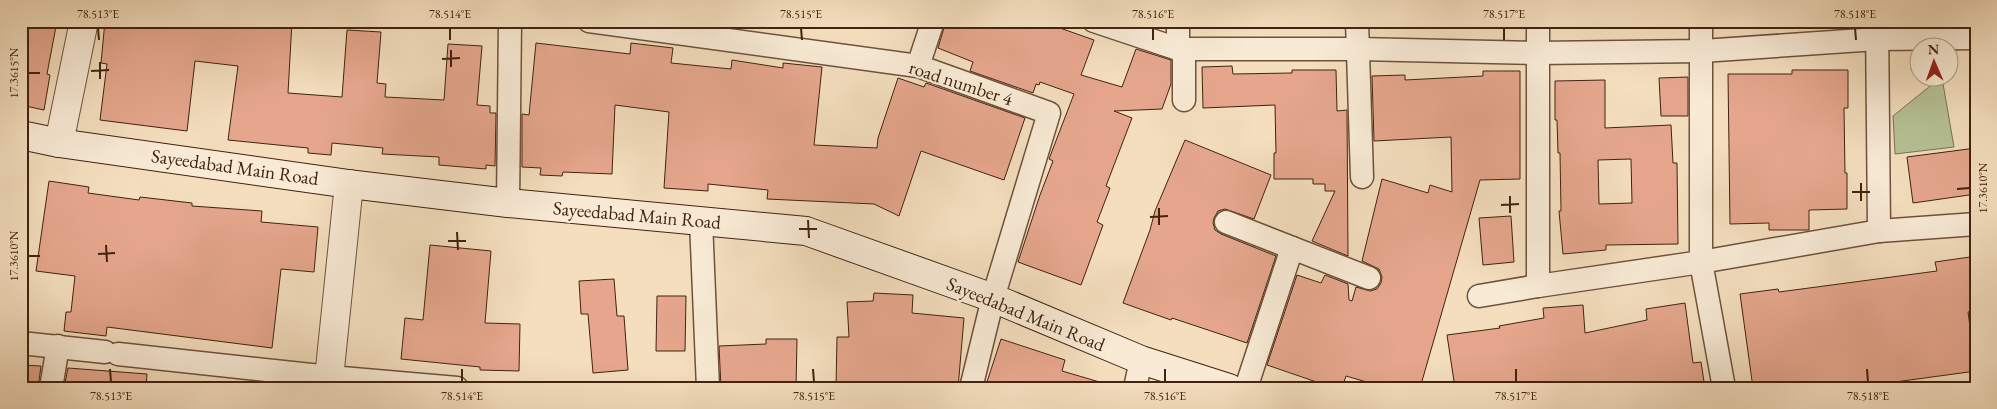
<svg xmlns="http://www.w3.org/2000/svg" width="1997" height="409" viewBox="0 0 1997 409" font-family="'EB Garamond',serif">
<rect width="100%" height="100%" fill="#f4debe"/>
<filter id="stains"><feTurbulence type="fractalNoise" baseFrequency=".004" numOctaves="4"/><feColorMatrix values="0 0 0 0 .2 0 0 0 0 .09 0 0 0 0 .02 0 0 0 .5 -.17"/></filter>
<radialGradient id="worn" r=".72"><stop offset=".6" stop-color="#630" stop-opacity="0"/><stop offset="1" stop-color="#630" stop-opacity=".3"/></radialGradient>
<path fill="#b6c296" stroke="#7c7252" d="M1940,78H1942L1954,147L1895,154L1893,116Z"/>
<g fill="#e5a68d" stroke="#41230e" fill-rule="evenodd">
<path d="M21,21H57L47,74L50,75L44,110L21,105Z"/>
<path d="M105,21H292L288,93L342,97L347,30L381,32L377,83L386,84L385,97L444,100L448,44L482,46L477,105L490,106V113H496L495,166L486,165V169L439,165V157L382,154L383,148L332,143L331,155L308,153V148L228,140L238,66L195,61L187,131L100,120L107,64L101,63Z"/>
<path d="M946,21H1063L1060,28L1094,40L1081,75L1122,87L1136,49L1171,60V84L1162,109L1114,111L1132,118L1106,186L1110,188L1097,222L1103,225L1081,285L1018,262L1040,195L1053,161L1049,159L1074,94L1040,82L1039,85L1036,84L1033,93L970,71L973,62L938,48Z"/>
<path d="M536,43L630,54L631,43L673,48L671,63L731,69L732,60L783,68V63L822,67L814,145L877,148L878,138L898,78L924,87L926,83L1025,118L1004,180L921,151L899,216L874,204L767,199L768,190L708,184V191L664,188L669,112L615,105L612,174L563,172L562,176L540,175L541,168L522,167V114L529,115Z"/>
<path d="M1232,66L1233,74L1292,73V70H1336L1337,111L1347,110L1348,256L1312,241L1335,191H1325V184H1313V179H1274V153H1276L1275,105L1203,108L1202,67Z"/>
<path d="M1792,70H1848V108H1844L1845,173H1847V209L1809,210V230H1769V223L1730,224L1728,74H1792Z"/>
<path d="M1483,71H1520V179L1480,180L1420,388H1387L1346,376L1342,388H1334L1267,365L1297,275L1321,283L1325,275L1348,284L1349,300L1352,301L1356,287L1370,291L1377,289L1381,283L1382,277L1379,269L1362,261L1382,179L1428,193L1430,185L1452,192L1451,137L1374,141L1372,76L1405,75V80L1483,76Z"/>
<path d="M1688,77V116H1661L1659,78Z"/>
<path d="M1605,80V128L1671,125L1673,163H1677L1678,244L1606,245V250L1563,254L1559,211H1561L1560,153H1558L1557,120H1555V81ZM1631,159L1632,203L1599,204L1598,160Z"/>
<path d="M1185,140L1271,175L1254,219L1225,209L1218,211L1214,218L1213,223L1215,230L1221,234L1276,256L1247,343L1172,318L1171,320L1123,303L1150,230L1155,211Z"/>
<path d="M1976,148V194L1913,203L1907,157Z"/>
<path d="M49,181L89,187L88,193L139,200L140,197L192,203V206L262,211L261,222L318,227L314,272L281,269L272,348L107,327L106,336L64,331L66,312H71L75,276L36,271Z"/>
<path d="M1511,216L1514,262L1483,265L1479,218Z"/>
<path d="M430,245L491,251L485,323L520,324L519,371L480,370V367L401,359L405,318L423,320Z"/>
<path d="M1970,257L1976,311L1968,312L1976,371L1851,388H1753L1740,294L1778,289L1779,292L1937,271L1935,262Z"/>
<path d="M614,279L617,316H624L628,370L593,373L588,314H581L579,281Z"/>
<path d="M874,293L913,295L912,313L964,318L958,388H836L837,337H849L847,302L873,301Z"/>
<path d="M657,296H686L685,351H656Z"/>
<path d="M1685,303L1693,363L1701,362L1705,388H1455L1447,335L1500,328L1499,326L1544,318L1543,308L1583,305L1585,333L1647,320L1646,309Z"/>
<path d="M766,339H797L796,388H721L719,346L766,344Z"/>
<path d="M1001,339L1065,360L1062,371L1103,383L1102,388H985Z"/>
<path d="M21,365L41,366L38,388H21Z"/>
<path d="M68,368L147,374L146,388H64Z"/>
</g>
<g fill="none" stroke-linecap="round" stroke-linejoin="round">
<g stroke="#6e523a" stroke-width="25">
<g id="minor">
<path d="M589,21L918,66L1049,113L993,298L971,388"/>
<path d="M1094,21L1178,49H1358L1537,53L1702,51L1877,39L1976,38"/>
<path d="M1357,21L1362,177"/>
<path d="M1538,21V286L1701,262L1879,231L1976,224"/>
<path d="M1701,21V262L1724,388"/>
<path d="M1877,21L1879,231"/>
<path d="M1178,49V21"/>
<path d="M918,66L933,21"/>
<path d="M1184,100V49"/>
<path d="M508,203L510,21"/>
<path d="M701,221L708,388"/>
<path d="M1226,222L1369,278"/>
<path d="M1479,296L1538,286"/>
<path d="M21,343L105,352"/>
<path d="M118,354L330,377L457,388"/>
<path d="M51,388L58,346"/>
<path d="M1135,388L1141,360"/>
<path d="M1246,388L1292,248"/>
</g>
</g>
<g stroke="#6e523a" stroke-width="30">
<g id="tertiary">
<path d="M59,143L84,21"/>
<path d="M328,388L349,184"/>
</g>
</g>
<g stroke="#41230e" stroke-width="30">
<path id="secondary" d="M21,135L59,143L349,184L508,203L806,231L993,298L1141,360L1229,388"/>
</g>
<use href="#minor" stroke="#f8ead5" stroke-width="22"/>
<use href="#tertiary" stroke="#f8ead5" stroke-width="28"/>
<use href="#secondary" stroke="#f8ead5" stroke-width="28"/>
</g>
<path fill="none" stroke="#41230e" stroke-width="2" d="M98,28L99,40M450,28V40M801,28L802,40M1153,28V40M1504,28V40M1855,28L1856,40M451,50V67M442,59L460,58M100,62V79M91,71L109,70M28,73H40M1861,183V201M1957,189L1970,188M1852,192H1870M1510,196V213M1501,205L1519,204M1159,208V225M1150,217L1168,216M808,220L809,238M799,229H817M457,232L458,250M448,241H466M106,245L107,262M98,254L115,253M28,256H40M110,369L111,382M462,369V382M813,369L814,382M1165,369V382M1516,369V382M1867,369L1868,382"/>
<g text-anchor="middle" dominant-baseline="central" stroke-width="4.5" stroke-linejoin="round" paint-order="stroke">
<g font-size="19" fill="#41230e" stroke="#f8ead5">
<text transform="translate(961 83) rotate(18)">road number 4</text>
<text transform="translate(235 167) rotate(8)">Sayeedabad Main Road</text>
<text transform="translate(637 215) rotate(5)">Sayeedabad Main Road</text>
<text transform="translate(1026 314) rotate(22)">Sayeedabad Main Road</text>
</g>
</g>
<rect width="1997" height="409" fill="none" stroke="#f4debe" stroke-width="55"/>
<g transform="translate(1934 62) rotate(358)"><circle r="24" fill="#f8ead5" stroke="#af9a85"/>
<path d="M0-4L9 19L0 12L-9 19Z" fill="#8f2418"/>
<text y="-8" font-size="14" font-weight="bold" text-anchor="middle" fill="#41230e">N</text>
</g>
<rect x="28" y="28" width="1942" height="354" fill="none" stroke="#41230e" stroke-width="2"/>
<g font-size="12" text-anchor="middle" fill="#41230e">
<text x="98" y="18">78.513°E</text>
<text x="450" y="18">78.514°E</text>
<text x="801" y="18">78.515°E</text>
<text x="1153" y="18">78.516°E</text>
<text x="1504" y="18">78.517°E</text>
<text x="1855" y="18">78.518°E</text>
<text transform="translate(14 73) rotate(-90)" y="4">17.3615°N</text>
<text transform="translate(1983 188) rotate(-90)" y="4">17.3610°N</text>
<text transform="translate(14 256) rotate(-90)" y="4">17.3610°N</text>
<text x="111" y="400">78.513°E</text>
<text x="462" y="400">78.514°E</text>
<text x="814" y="400">78.515°E</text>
<text x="1165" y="400">78.516°E</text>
<text x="1516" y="400">78.517°E</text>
<text x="1868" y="400">78.518°E</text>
</g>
<rect width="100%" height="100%" filter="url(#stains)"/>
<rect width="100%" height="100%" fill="url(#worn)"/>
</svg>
